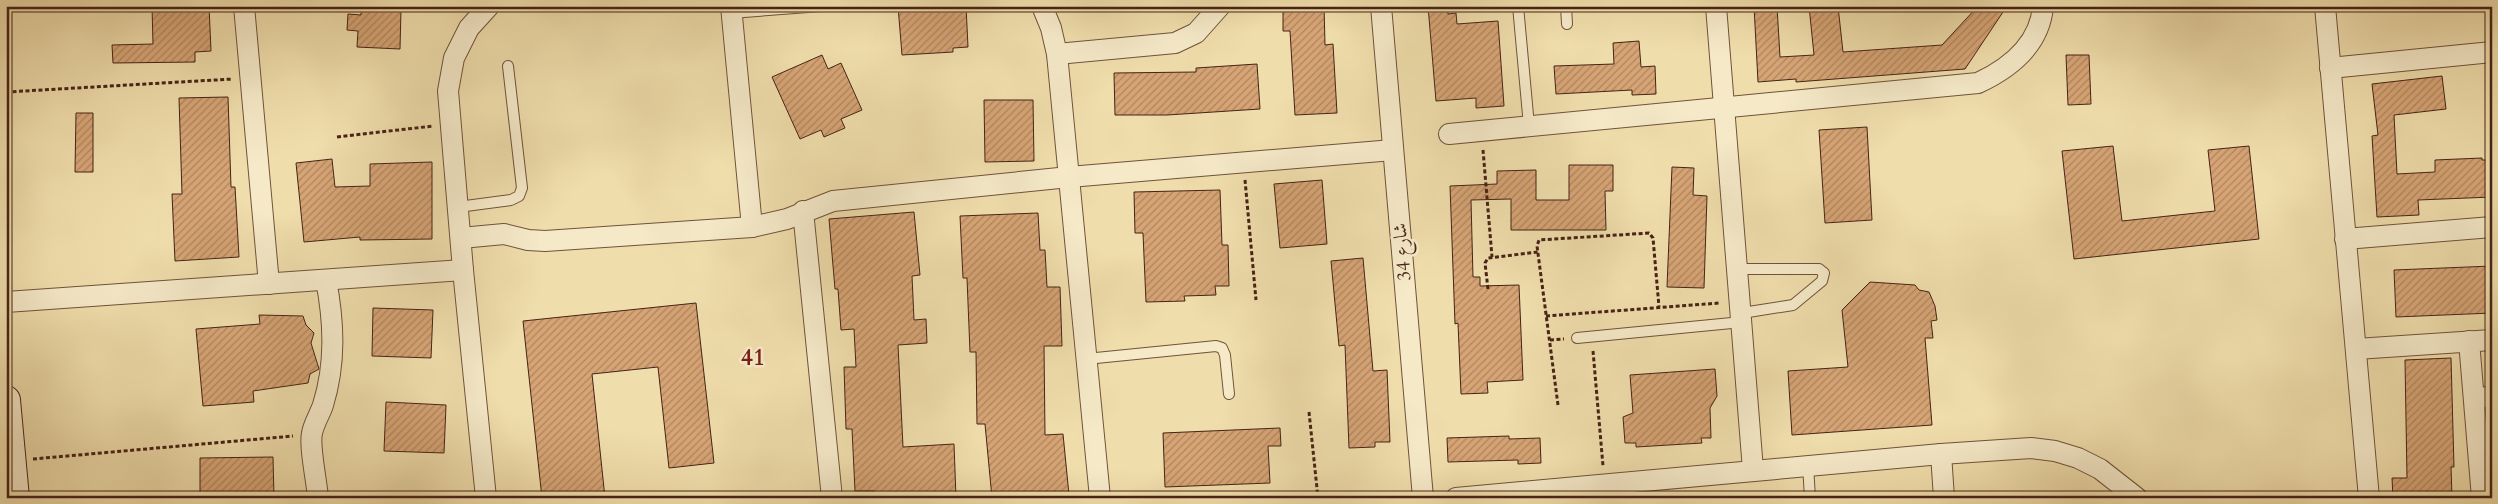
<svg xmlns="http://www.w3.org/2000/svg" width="2498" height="504" viewBox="0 0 2498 504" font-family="Cardo,Amiri,serif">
<defs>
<pattern id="building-hatch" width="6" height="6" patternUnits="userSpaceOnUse" patternTransform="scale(1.25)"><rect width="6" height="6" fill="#d6a475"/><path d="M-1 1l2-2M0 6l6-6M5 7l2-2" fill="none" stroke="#af855f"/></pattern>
</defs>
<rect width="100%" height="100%" fill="#efddab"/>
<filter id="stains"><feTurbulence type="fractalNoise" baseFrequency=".004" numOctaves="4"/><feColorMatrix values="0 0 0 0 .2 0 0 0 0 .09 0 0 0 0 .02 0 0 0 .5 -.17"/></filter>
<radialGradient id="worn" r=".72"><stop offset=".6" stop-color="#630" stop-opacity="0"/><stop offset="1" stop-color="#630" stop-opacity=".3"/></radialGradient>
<g fill="url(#building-hatch)" stroke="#462316">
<path d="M152,6H209L211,51L195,52V62L113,63L112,45L153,44Z"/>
<path d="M361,6L401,8L400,49L357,47L358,31L347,30L348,14L361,15Z"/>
<path d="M898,6H966L968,47L953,48V52L902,55Z"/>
<path d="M1283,6H1324L1325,45L1333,44L1337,113L1295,115L1290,31H1283Z"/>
<path d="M1428,6H1447L1448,14L1456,13L1457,24L1498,21L1504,106L1476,108V98L1436,101Z"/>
<path d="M1754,6H1777L1780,57L1814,55L1809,6H1838L1843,52L1942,45L1978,6H2007L1965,69L1796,82V79L1758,82Z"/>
<path d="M1639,41L1641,67L1655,66L1656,94L1632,95V90L1556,94L1554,66L1614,64L1613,43Z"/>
<path d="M822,55L828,69L841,63L862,110L841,119L845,128L824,137L821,130L800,139L772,77Z"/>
<path d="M2066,55H2089L2091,104L2068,105Z"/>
<path d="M1257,64L1260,109L1167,115H1115L1114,73L1196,72V68Z"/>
<path d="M2442,76L2446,109L2394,115L2397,174L2435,172V160L2482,158V160H2492V197L2418,200L2419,215L2377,217L2372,136L2378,135L2372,84Z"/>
<path d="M228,97L231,187H235L239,257L175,261L172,194H182L179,98Z"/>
<path d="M984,100H1033L1034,161L985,162Z"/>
<path d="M76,113H93V172H75Z"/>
<path d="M1867,127L1872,220L1825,223L1819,130Z"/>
<path d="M2113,146L2122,221L2215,211L2208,150L2249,146L2259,239L2074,259L2062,151Z"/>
<path d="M332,159L335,187L370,186V164L432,162V239L360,240V237L304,242L296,163Z"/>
<path d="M1569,165H1613V191H1605L1606,230H1511V199L1471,200L1473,277H1480V286L1519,285L1523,380L1487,382L1488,393L1461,394L1458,323L1455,324L1450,186L1497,184V171L1536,170V200H1569Z"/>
<path d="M1672,167L1694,168L1693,195L1707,196L1704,288L1667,287Z"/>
<path d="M1322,180L1327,244L1280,248L1274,184Z"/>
<path d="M1220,190L1222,245H1228L1229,286H1215L1216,295L1184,296L1185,301L1146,302L1143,233H1135L1134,192Z"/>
<path d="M914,212L920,275L912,276L914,320L926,319L927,343L898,345L903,447L954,444L956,498H874V491H855L852,429H846L844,367H856L854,329L841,330L838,289H835L829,219Z"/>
<path d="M1038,213L1040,250H1045L1047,287H1060L1062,346H1044L1045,435L1063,434L1069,495L992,498L985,424H977L976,352H970L967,278H963L960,216Z"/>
<path d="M1363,258L1373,371L1387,370L1390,442H1375V447L1349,448L1345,345L1339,346L1331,261Z"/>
<path d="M2492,266V313L2396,317L2394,270Z"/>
<path d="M1870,282L1915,285L1919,290L1929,292L1935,306L1937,320L1931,321L1933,338H1925L1932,425L1792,435L1788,371L1848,367L1842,310Z"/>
<path d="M696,303L714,463L669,468L658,367L592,374L605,498H542L523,321Z"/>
<path d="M373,308L433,310L431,358L372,356Z"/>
<path d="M259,315L303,316L306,325L314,333L311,343L319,369L310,374L308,383L253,391L254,402L203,406L196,329L260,324Z"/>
<path d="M2451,358L2454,467H2451L2452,498H2393L2392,478H2407L2405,360Z"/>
<path d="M1715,369L1717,396L1710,408L1711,438H1701L1702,443L1636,447V443H1625L1623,417L1633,413L1630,375Z"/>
<path d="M386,402L446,405L444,453L384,451Z"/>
<path d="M1280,428L1281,446H1268L1270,483L1165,487L1163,433Z"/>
<path d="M1509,436V439L1540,438L1541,463L1518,464V460L1448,462L1447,438Z"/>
<path d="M273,457L274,498H205V496H200V458Z"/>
</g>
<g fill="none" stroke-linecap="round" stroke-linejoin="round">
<g stroke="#70523b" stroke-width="12">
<g id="service">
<path d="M1518,6L1529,126"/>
<path d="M1566,6L1567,24"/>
<path d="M731,13L821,6"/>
<path d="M458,207L511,200L519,196L522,188L508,66"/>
<path d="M1738,269H1819L1824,273L1822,281L1793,305L1742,313"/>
<path d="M1577,338L1742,322"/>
<path d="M1086,359L1216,346L1222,348L1225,355L1229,394"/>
<path d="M1808,465L1810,498"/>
</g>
</g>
<g stroke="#70523b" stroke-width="22">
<g id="minor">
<path d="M244,6L269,284"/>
<path d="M731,6L752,227"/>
<path d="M1042,6L1051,28L1057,54L1100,498"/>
<path d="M1381,6L1423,498"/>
<path d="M1716,6L1753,470"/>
<path d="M2325,6L2369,498"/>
<path d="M1057,54L1175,43L1196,33L1220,6"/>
<path d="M2330,68L2492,52"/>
<path d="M1449,134L1978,83C2010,68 2040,44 2043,6"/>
<path d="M803,211L832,498"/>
<path d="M461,238L504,234L528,240L545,241L752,227L787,219L833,201L1069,177L1393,150"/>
<path d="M2345,239L2492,227"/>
<path d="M6,302L463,270"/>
<path d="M2469,341L2482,498"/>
<path d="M2356,349L2492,340"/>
<path d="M2474,398L2492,397"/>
<path d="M1941,454L1944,498"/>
<path d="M318,498C317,483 309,446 312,433C314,423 320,414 323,405C336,363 334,322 326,280"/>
<path d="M486,498L463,270L448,91L454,58L469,28L489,6"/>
<path d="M1456,498L1941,454L2031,448L2055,451L2078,458L2100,469L2137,498"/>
</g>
</g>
<g stroke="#462316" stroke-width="30">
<path id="secondary" d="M6,400L15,498"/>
</g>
<g stroke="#462316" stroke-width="3" stroke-dasharray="4 2.5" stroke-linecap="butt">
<path d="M6,92L233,79"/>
<path d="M337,137L433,126"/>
<path d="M1483,150L1492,257"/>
<path d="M1245,180L1256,300"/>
<path d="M1488,289L1485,263L1488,258L1538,252"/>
<path d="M1546,316L1720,303"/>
<path d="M1550,340L1564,339"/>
<path d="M1593,351L1603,466"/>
<path d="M1558,405L1537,246L1539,240L1649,233L1653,238L1659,307"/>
<path d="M1309,412L1318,498"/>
<path d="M33,459L293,436"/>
</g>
<use href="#service" stroke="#f5e9c8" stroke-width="10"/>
<use href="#minor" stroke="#f5e9c8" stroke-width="20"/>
<use href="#secondary" stroke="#f5e9c8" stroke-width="28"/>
</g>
<g text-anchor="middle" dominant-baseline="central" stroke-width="5" stroke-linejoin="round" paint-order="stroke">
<g font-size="19" fill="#462316" stroke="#f5e9c8">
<text transform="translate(1402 252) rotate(-95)">شارع 34</text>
</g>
<g font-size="24" font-weight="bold" fill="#7a1f14" stroke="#f5e9c8">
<text x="753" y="357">41</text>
</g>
</g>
<rect width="2498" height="504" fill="none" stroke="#efddab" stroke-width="25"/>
<rect x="8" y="8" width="2483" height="489" fill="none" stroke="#462316" stroke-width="2.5"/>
<rect x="12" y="12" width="2473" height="479" fill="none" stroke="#462316"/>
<rect width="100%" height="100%" filter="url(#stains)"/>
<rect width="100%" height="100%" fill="url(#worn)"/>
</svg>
